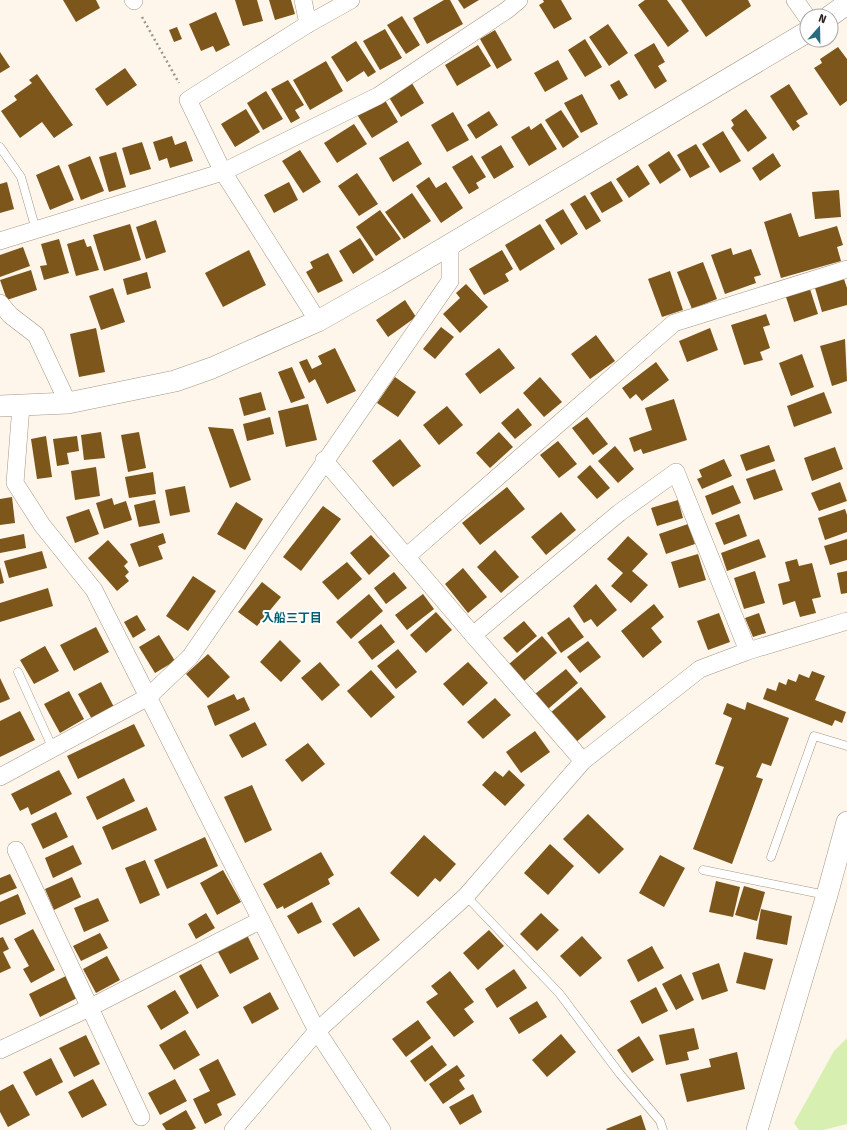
<svg xmlns="http://www.w3.org/2000/svg" width="847" height="1130" viewBox="0 0 847 1130" font-family="'Fira Sans','Noto Sans JP',sans-serif">
<rect width="100%" height="100%" fill="#fff6eb"/>
<path fill="#d8efb2" d="M847,1038V1124L823,1130H799L794,1123L834,1051Z"/>
<g fill="#7c561a">
<path d="M63,0H96L100,8L76,22Z"/>
<path d="M235,0H257L263,21L243,26Z"/>
<path d="M269,0H291L295,14L275,20Z"/>
<path d="M444,0H450L463,24L427,44L413,18Z"/>
<path d="M458,0H479L464,9Z"/>
<path d="M543,0H561L572,19L554,29L539,5L544,2Z"/>
<path d="M645,0H667L689,31L668,47L638,5Z"/>
<path d="M681,0H748L751,6L706,37Z"/>
<path d="M216,12L230,45L216,52L213,46L201,51L189,24Z"/>
<path d="M402,16L420,45L406,54L387,25Z"/>
<path d="M608,24L628,53L609,66L589,37Z"/>
<path d="M177,27L182,39L174,42L169,30Z"/>
<path d="M385,29L402,58L380,70L363,41Z"/>
<path d="M495,30L512,60L497,69L480,39Z"/>
<path d="M585,39L602,67L585,77L568,50Z"/>
<path d="M356,41L376,72L368,77L364,71L347,82L331,57Z"/>
<path d="M654,43L665,62L658,66L667,81L655,89L634,55Z"/>
<path d="M478,45L491,66L457,86L445,65Z"/>
<path d="M838,47L847,59V101L840,106L814,68L822,63L820,59Z"/>
<path d="M0,52L10,67L0,73Z"/>
<path d="M558,60L568,79L545,92L534,73Z"/>
<path d="M326,61L343,91L310,110L293,80Z"/>
<path d="M125,68L137,85L107,106L95,89Z"/>
<path d="M37,74L73,125L54,138L42,122L20,138L1,111L17,100L14,96L32,83L29,80Z"/>
<path d="M288,80L304,105L295,110L300,118L291,123L271,89Z"/>
<path d="M410,80L424,103L401,117L387,94Z"/>
<path d="M619,80L628,95L619,100L610,85Z"/>
<path d="M789,84L808,114L796,121L800,126L793,131L770,96Z"/>
<path d="M266,91L283,119L263,130L247,103Z"/>
<path d="M582,94L598,124L581,133L564,103Z"/>
<path d="M383,97L398,122L372,138L356,113Z"/>
<path d="M246,109L260,132L235,147L221,124Z"/>
<path d="M746,109L767,138L748,152L731,128L734,125L731,120Z"/>
<path d="M561,110L579,137L563,148L545,120Z"/>
<path d="M489,111L498,125L476,139L467,125Z"/>
<path d="M453,112L469,140L447,152L431,125Z"/>
<path d="M541,123L557,149L529,166L511,137L529,126L531,130Z"/>
<path d="M354,124L367,144L337,163L324,143Z"/>
<path d="M723,131L741,161L720,173L702,144Z"/>
<path d="M172,136L175,145L186,141L193,161L170,168L167,158L159,161L153,142Z"/>
<path d="M408,141L422,164L393,182L379,158Z"/>
<path d="M142,142L151,169L130,175L122,148Z"/>
<path d="M696,144L710,167L690,178L677,155Z"/>
<path d="M501,145L514,167L494,179L481,157Z"/>
<path d="M300,150L321,182L303,193L282,161Z"/>
<path d="M669,151L681,170L660,184L648,165Z"/>
<path d="M116,152L126,187L109,192L99,157Z"/>
<path d="M773,153L781,166L760,181L752,168Z"/>
<path d="M472,155L486,177L476,183L479,188L469,194L452,167Z"/>
<path d="M90,156L104,191L81,200L68,165Z"/>
<path d="M59,165L74,200L50,210L36,175Z"/>
<path d="M638,165L650,184L629,198L616,179Z"/>
<path d="M357,173L378,204L359,216L338,186Z"/>
<path d="M429,177L436,188L446,182L463,208L441,223L416,186Z"/>
<path d="M611,181L623,201L602,213L590,193Z"/>
<path d="M7,182L14,209L0,213V184Z"/>
<path d="M289,182L298,200L274,213L264,195Z"/>
<path d="M839,190L841,217L815,219L812,192Z"/>
<path d="M412,193L431,221L404,239L385,212Z"/>
<path d="M585,195L601,221L586,230L570,204Z"/>
<path d="M563,209L578,234L561,245L545,220Z"/>
<path d="M380,210L401,239L376,256L356,227Z"/>
<path d="M791,213L799,237L837,226L843,245L837,247L841,261L781,278L764,222Z"/>
<path d="M156,220L166,252L146,259L136,227Z"/>
<path d="M130,224L141,260L104,271L93,235Z"/>
<path d="M540,224L555,249L520,271L505,245Z"/>
<path d="M360,238L374,260L353,274L339,251Z"/>
<path d="M59,239L69,273L44,280L40,266L47,265L41,244Z"/>
<path d="M84,239L87,247L91,246L99,270L76,276L67,244Z"/>
<path d="M23,247L30,266L0,277V255Z"/>
<path d="M731,248L733,255L751,249L761,275L754,277L756,283L725,294L711,255Z"/>
<path d="M249,250L266,285L223,307L205,273Z"/>
<path d="M502,250L513,269L505,274L509,281L484,295L469,269Z"/>
<path d="M328,253L343,281L318,293L306,272L313,268L310,262Z"/>
<path d="M703,262L717,299L692,309L677,272Z"/>
<path d="M31,270L37,290L7,300L0,280Z"/>
<path d="M670,271L683,310L662,317L648,279Z"/>
<path d="M147,272L151,288L127,295L123,279Z"/>
<path d="M844,279L847,288V305L822,312L815,288Z"/>
<path d="M466,284L488,307L460,333L443,314L460,298L456,293Z"/>
<path d="M113,288L125,322L101,330L89,296Z"/>
<path d="M810,289L818,314L794,322L786,297Z"/>
<path d="M405,300L416,317L388,337L376,320Z"/>
<path d="M766,314L770,325L763,327L770,348L760,352L763,360L744,365L731,325Z"/>
<path d="M441,327L454,337L435,359L423,349Z"/>
<path d="M96,328L105,372L79,377L70,334Z"/>
<path d="M710,328L718,350L687,362L679,341Z"/>
<path d="M596,335L615,361L590,379L571,354Z"/>
<path d="M845,339L847,381L832,386L820,346Z"/>
<path d="M335,348L356,391L327,404L315,379L309,383L299,362L307,359L312,369L322,364L318,356Z"/>
<path d="M499,348L515,368L480,394L465,374Z"/>
<path d="M802,354L814,387L791,396L779,363Z"/>
<path d="M656,362L669,380L642,401L636,394L630,399L622,388Z"/>
<path d="M292,367L305,398L291,403L278,372Z"/>
<path d="M395,377L416,392L398,417L377,403Z"/>
<path d="M540,377L562,402L544,417L523,393Z"/>
<path d="M261,392L266,410L244,416L239,398Z"/>
<path d="M824,392L832,413L794,427L787,406Z"/>
<path d="M674,399L687,440L643,454L641,449L634,452L629,438L652,430L645,408Z"/>
<path d="M308,404L317,440L286,447L278,411Z"/>
<path d="M447,406L463,425L439,445L423,425Z"/>
<path d="M518,408L532,425L515,439L501,423Z"/>
<path d="M270,417L274,434L247,441L243,424Z"/>
<path d="M587,417L608,444L593,455L572,428Z"/>
<path d="M208,427L233,429L251,480L230,488Z"/>
<path d="M101,432L105,458L84,460L81,435Z"/>
<path d="M139,432L146,468L128,472L121,435Z"/>
<path d="M499,432L513,447L490,468L476,453Z"/>
<path d="M46,436L52,477L37,479L31,439Z"/>
<path d="M77,436L79,451L67,453L69,464L57,466L53,439Z"/>
<path d="M400,439L421,466L393,487L372,461Z"/>
<path d="M558,441L577,464L559,478L540,455Z"/>
<path d="M769,445L775,461L746,471L740,455Z"/>
<path d="M615,446L634,469L618,483L598,461Z"/>
<path d="M835,447L843,469L812,481L804,458Z"/>
<path d="M724,459L732,476L702,489L697,479L702,477L699,470Z"/>
<path d="M590,465L610,488L597,499L577,477Z"/>
<path d="M96,467L100,496L75,500L71,471Z"/>
<path d="M775,469L783,490L754,500L746,479Z"/>
<path d="M153,472L156,494L129,498L125,477Z"/>
<path d="M840,482L847,501L819,511L811,493Z"/>
<path d="M733,485L741,503L712,515L705,496Z"/>
<path d="M185,486L190,512L170,516L165,490Z"/>
<path d="M507,487L525,509L480,545L462,523Z"/>
<path d="M12,497L15,523L0,525V499Z"/>
<path d="M112,498L114,505L126,501L132,520L104,529L96,503Z"/>
<path d="M155,500L160,523L139,527L134,505Z"/>
<path d="M678,500L683,518L657,526L651,508Z"/>
<path d="M236,502L263,519L245,550L217,534Z"/>
<path d="M323,506L341,519L301,571L283,557Z"/>
<path d="M89,509L99,534L75,543L66,517Z"/>
<path d="M845,509L847,515V532L825,540L818,518Z"/>
<path d="M561,512L576,530L546,555L531,537Z"/>
<path d="M739,514L747,536L724,545L715,523Z"/>
<path d="M688,524L695,544L666,554L659,534Z"/>
<path d="M163,533L166,543L158,546L163,559L139,567L130,544Z"/>
<path d="M24,534L26,548L0,553V539Z"/>
<path d="M371,535L390,556L369,575L350,553Z"/>
<path d="M628,536L648,554L632,571L648,585L631,603L611,586L623,573L607,559Z"/>
<path d="M759,539L766,557L727,571L721,553Z"/>
<path d="M847,539V560L830,565L824,546Z"/>
<path d="M108,540L128,562L124,566L129,572L125,576L129,581L117,591L88,558Z"/>
<path d="M495,550L519,577L501,593L477,567Z"/>
<path d="M42,551L47,568L9,578L4,561Z"/>
<path d="M698,554L706,580L679,588L671,562Z"/>
<path d="M797,559L799,566L812,563L821,597L812,599L816,613L800,617L795,601L783,605L778,584L790,581L785,562Z"/>
<path d="M347,562L362,579L338,600L322,582Z"/>
<path d="M0,567L4,583L0,584Z"/>
<path d="M463,568L487,597L468,613L445,584Z"/>
<path d="M755,571L765,603L744,609L734,578Z"/>
<path d="M847,571V593L841,594L837,573Z"/>
<path d="M394,572L407,588L386,604L374,588Z"/>
<path d="M193,576L216,591L188,631L166,616Z"/>
<path d="M262,582L281,597L257,626L238,612Z"/>
<path d="M596,584L617,610L597,627L591,619L584,623L573,606Z"/>
<path d="M48,588L53,606L0,622V603Z"/>
<path d="M369,594L383,611L351,639L336,622Z"/>
<path d="M423,594L434,609L407,630L395,615Z"/>
<path d="M654,604L664,617L651,628L662,642L643,658L621,631Z"/>
<path d="M436,612L452,630L426,653L410,635Z"/>
<path d="M719,613L730,642L708,650L697,621Z"/>
<path d="M759,613L766,633L753,637L745,618Z"/>
<path d="M137,615L146,630L133,638L124,622Z"/>
<path d="M569,617L584,637L561,653L547,633Z"/>
<path d="M524,621L537,636L517,653L503,638Z"/>
<path d="M381,624L395,642L372,660L358,642Z"/>
<path d="M96,627L109,652L74,671L60,645Z"/>
<path d="M159,635L175,661L155,673L139,647Z"/>
<path d="M542,636L557,653L524,681L509,664Z"/>
<path d="M280,640L301,661L281,682L260,662Z"/>
<path d="M588,641L601,657L580,673L567,657Z"/>
<path d="M45,646L59,671L34,684L20,660Z"/>
<path d="M398,649L417,672L396,689L377,666Z"/>
<path d="M208,654L230,677L208,698L186,674Z"/>
<path d="M320,662L340,685L322,701L301,678Z"/>
<path d="M468,662L488,683L463,706L443,684Z"/>
<path d="M566,669L578,683L548,709L535,694Z"/>
<path d="M371,670L395,697L371,718L347,691Z"/>
<path d="M812,671L825,676L815,700L846,712L842,723L835,720L832,726L763,699L767,688L776,691L779,682L786,685L788,679L796,682L799,674L809,678Z"/>
<path d="M0,678L10,699L0,703Z"/>
<path d="M101,682L115,709L93,721L78,694Z"/>
<path d="M581,687L606,717L575,743L550,713Z"/>
<path d="M69,691L84,719L60,733L44,704Z"/>
<path d="M234,694L237,700L244,697L250,710L215,726L207,706Z"/>
<path d="M495,698L511,715L483,739L467,722Z"/>
<path d="M747,702L789,718L771,766L762,763L756,777L763,779L732,864L693,849L724,767L715,764L732,718L723,714L727,703L745,710Z"/>
<path d="M20,711L35,740L0,757V721Z"/>
<path d="M255,722L267,745L242,758L229,735Z"/>
<path d="M134,724L145,746L78,779L67,756Z"/>
<path d="M535,731L550,752L521,773L506,752Z"/>
<path d="M308,743L325,764L302,782L285,760Z"/>
<path d="M59,770L72,794L31,815L28,807L20,811L11,794Z"/>
<path d="M509,770L525,785L505,806L482,785L495,771L503,777Z"/>
<path d="M124,778L135,801L97,820L86,797Z"/>
<path d="M252,785L272,830L245,843L224,797Z"/>
<path d="M147,807L157,830L112,850L102,827Z"/>
<path d="M56,812L68,837L43,849L31,824Z"/>
<path d="M588,814L624,849L599,874L563,839Z"/>
<path d="M424,835L456,864L440,882L435,878L418,897L390,873Z"/>
<path d="M205,837L218,866L167,889L154,860Z"/>
<path d="M550,844L574,866L548,895L524,873Z"/>
<path d="M73,845L82,864L53,878L45,858Z"/>
<path d="M321,852L334,875L328,879L330,884L284,909L283,906L277,909L263,884Z"/>
<path d="M660,855L685,868L664,907L639,893Z"/>
<path d="M145,860L160,895L140,904L125,868Z"/>
<path d="M223,870L241,902L217,915L200,883Z"/>
<path d="M10,874L17,888L0,895V878Z"/>
<path d="M72,877L81,897L54,910L45,889Z"/>
<path d="M716,881L740,887L733,917L709,912Z"/>
<path d="M744,886L765,892L757,921L735,915Z"/>
<path d="M18,894L26,914L0,925V902Z"/>
<path d="M98,898L109,921L84,932L74,908Z"/>
<path d="M312,902L322,922L298,934L287,916Z"/>
<path d="M359,907L380,940L354,957L332,924Z"/>
<path d="M761,909L792,916L787,945L756,939Z"/>
<path d="M206,913L215,928L196,939L188,924Z"/>
<path d="M541,913L559,930L537,951L520,934Z"/>
<path d="M33,929L55,970L31,983L23,969L29,966L14,939Z"/>
<path d="M489,930L504,946L478,970L463,953Z"/>
<path d="M100,933L108,948L81,961L73,946Z"/>
<path d="M247,935L259,959L230,974L217,950Z"/>
<path d="M582,936L602,958L580,977L560,956Z"/>
<path d="M3,937L9,949L3,952L11,968L0,973V938Z"/>
<path d="M652,946L664,968L638,982L627,960Z"/>
<path d="M744,952L773,959L765,990L736,983Z"/>
<path d="M107,956L120,980L96,993L83,969Z"/>
<path d="M719,963L728,991L702,1000L692,973Z"/>
<path d="M201,964L219,996L197,1009L179,976Z"/>
<path d="M514,969L527,988L497,1008L485,989Z"/>
<path d="M450,971L474,1002L464,1009L474,1022L454,1037L426,1002L438,994L431,986Z"/>
<path d="M681,974L694,1000L676,1010L662,984Z"/>
<path d="M68,975L79,997L40,1017L29,994Z"/>
<path d="M656,987L668,1011L642,1024L630,1001Z"/>
<path d="M175,990L189,1013L161,1030L147,1006Z"/>
<path d="M270,992L279,1009L252,1024L243,1007Z"/>
<path d="M537,1001L547,1017L519,1034L509,1018Z"/>
<path d="M418,1020L431,1038L406,1057L392,1039Z"/>
<path d="M694,1028L699,1049L687,1052L689,1060L666,1065L659,1035Z"/>
<path d="M185,1030L200,1055L174,1070L159,1045Z"/>
<path d="M561,1034L576,1052L547,1077L532,1060Z"/>
<path d="M86,1035L100,1064L74,1077L59,1048Z"/>
<path d="M639,1036L654,1060L632,1073L617,1050Z"/>
<path d="M432,1045L447,1065L425,1082L410,1061Z"/>
<path d="M737,1052L745,1089L687,1102L680,1074L711,1067L709,1059Z"/>
<path d="M51,1058L63,1082L36,1096L23,1072Z"/>
<path d="M218,1059L236,1095L217,1104L222,1115L205,1124L193,1099L210,1091L199,1069Z"/>
<path d="M457,1065L465,1076L459,1080L465,1089L443,1104L429,1084Z"/>
<path d="M93,1079L107,1105L82,1118L68,1092Z"/>
<path d="M175,1079L187,1101L160,1115L148,1093Z"/>
<path d="M13,1084L30,1115L8,1127L0,1112V1091Z"/>
<path d="M473,1094L482,1112L460,1125L449,1107Z"/>
<path d="M186,1110L196,1128L192,1130H166L162,1124Z"/>
<path d="M641,1115L646,1130H607L606,1129Z"/>
</g>
<g fill="none" stroke-linecap="round" stroke-linejoin="round">
<g stroke="#a39685" stroke-width="9">
<g id="service">
<path d="M0,147L21,177L36,230"/>
<path d="M18,672L53,749"/>
<path d="M771,857L814,736L847,746"/>
<path d="M703,870L826,895"/>
<path d="M466,896L559,993L620,1074L660,1121L663,1130"/>
</g>
</g>
<g stroke="#a39685" stroke-width="18">
<g id="minor">
<path d="M133,0L134,1"/>
<path d="M303,0L308,24"/>
<path d="M795,0L807,17"/>
<path d="M0,241L223,172L378,96L507,10L519,0"/>
<path d="M0,303L10,315L36,335L68,403"/>
<path d="M318,321L223,172L188,100L308,24L351,0"/>
<path d="M21,406L15,483L42,525L94,590L317,1031L382,1130"/>
<path d="M324,460L473,635L583,761"/>
<path d="M406,557L674,323L847,269"/>
<path d="M473,635L619,513L676,472L748,651"/>
<path d="M0,777L148,697L190,657L450,281V244"/>
<path d="M16,850L141,1117"/>
<path d="M0,1050L89,1008L261,920"/>
<path d="M233,1130L317,1031L466,896L583,761L700,669L748,651L847,621"/>
</g>
</g>
<g stroke="#a39685" stroke-width="22">
<g id="tertiary">
<path d="M830,16L847,4"/>
<path d="M0,406L68,403L175,381L212,368L318,321L387,282L807,32"/>
<path d="M757,1130L827,895L847,822"/>
</g>
</g>
<path stroke="#9d968d" stroke-width="2.5" stroke-dasharray="2 3" stroke-linecap="butt" d="M142,17L179,83"/>
<use href="#service" stroke="#fff" stroke-width="8"/>
<use href="#minor" stroke="#fff" stroke-width="17"/>
<use href="#tertiary" stroke="#fff" stroke-width="21"/>
</g>
<g text-anchor="middle" dominant-baseline="central" stroke-width="4" stroke-linejoin="round" paint-order="stroke">
<g font-size="12" font-weight="bold" fill="#045f73" stroke="#fff">
<text x="292" y="618">入船三丁目</text>
</g>
</g>
<g transform="translate(819 28) rotate(20)"><circle r="19" fill="#ffffff" stroke="#a9a7a4"/>
<path d="M0-3L7 15L0 10L-7 15Z" fill="#296c7e"/>
<text y="-6" font-size="11" font-weight="bold" text-anchor="middle" fill="#28231c">N</text>
</g>
</svg>
